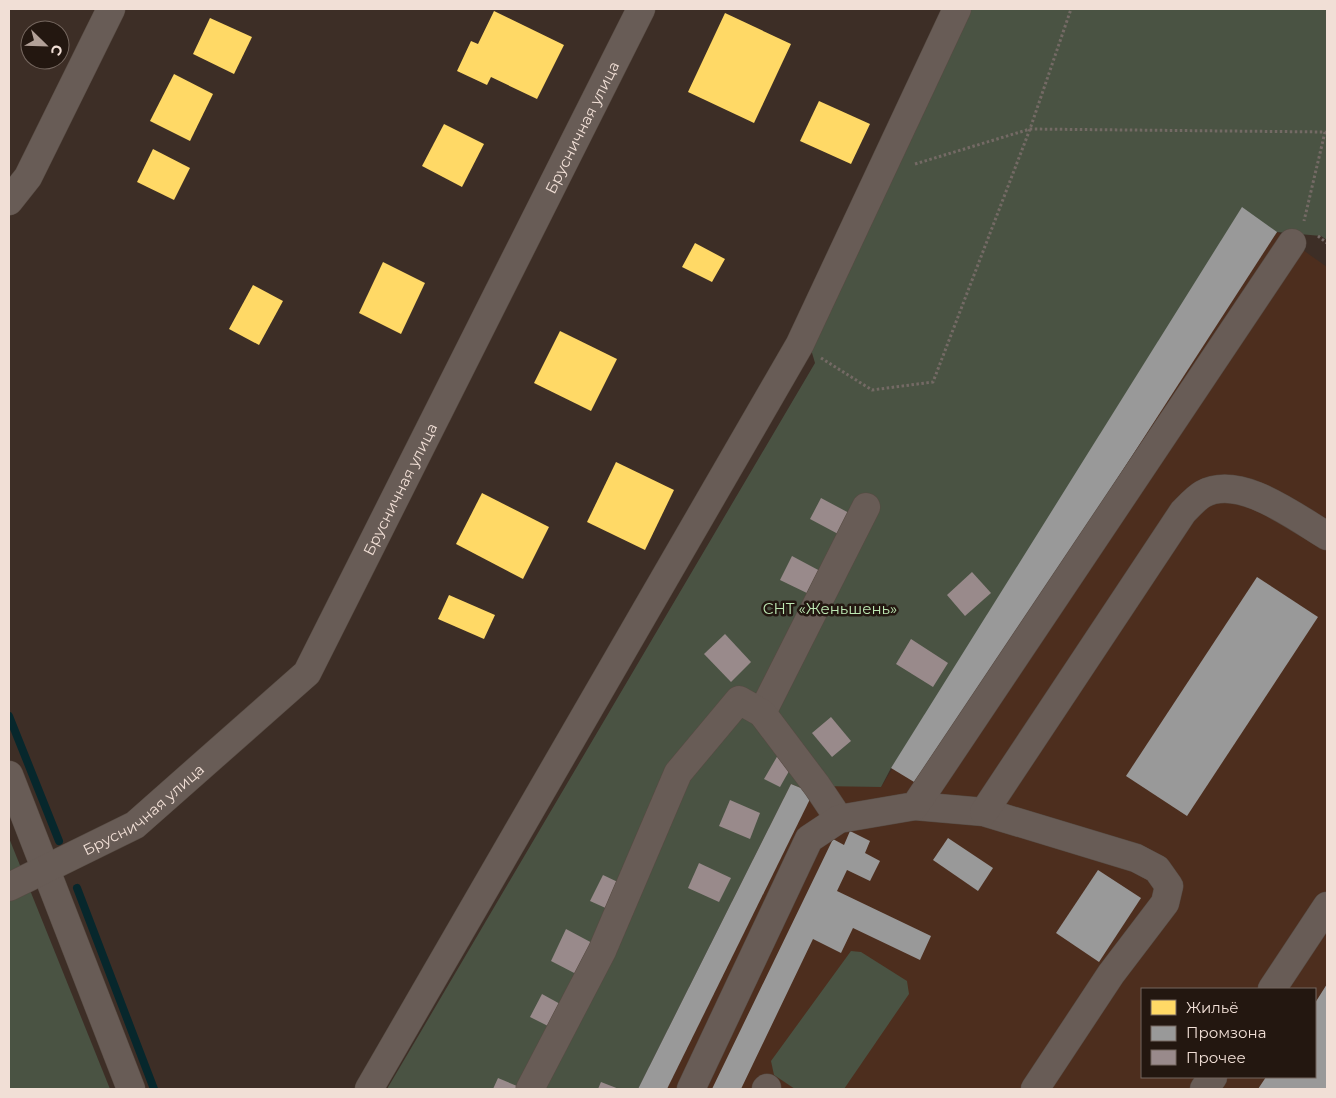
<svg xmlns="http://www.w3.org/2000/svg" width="1336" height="1098" viewBox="0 0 1336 1098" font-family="Montserrat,sans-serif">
<rect width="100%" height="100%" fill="#3d2e26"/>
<path fill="#4d2e1e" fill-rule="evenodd" d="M1242,207L1327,267V1089H639L791,784L881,787ZM1142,989H1315V1077H1142Z"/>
<g fill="#4a5343">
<path d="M967,9H1327V240L1321,236L1277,232L891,768L881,787L818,786L813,793L791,784L638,1089H387L815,363L810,346Z"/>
<path d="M9,838L110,1089H9Z"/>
<path d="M851,951L861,952L907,981L909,994L844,1089H795L774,1075L771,1061Z"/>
</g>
<g fill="#ffd966">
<path d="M494,11L564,45L537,99L491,77L487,85L457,71L471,41L478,44Z"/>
<path d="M725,13L791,44L754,123L688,92Z"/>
<path d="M210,18L252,37L234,74L193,54Z"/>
<path d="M174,74L213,94L190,141L150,121Z"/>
<path d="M819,101L870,124L851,164L800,141Z"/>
<path d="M444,124L484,144L462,187L422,166Z"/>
<path d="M153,149L190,168L174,200L137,182Z"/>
<path d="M695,243L725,259L712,282L682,267Z"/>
<path d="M383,262L425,283L401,334L359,313Z"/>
<path d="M253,285L283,301L259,345L229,329Z"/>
<path d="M560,331L617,359L591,411L534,383Z"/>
<path d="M616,462L674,490L645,550L587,522Z"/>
<path d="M482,493L549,527L523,579L456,544Z"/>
<path d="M449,595L495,615L484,639L438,619Z"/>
</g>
<g fill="#999">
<path d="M1242,207L1277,232L919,785L891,768Z"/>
<path d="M1257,577L1318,617L1187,816L1126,776Z"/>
<path d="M791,784L813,793L667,1089H638Z"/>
<path d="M850,831L870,841L865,853L880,861L870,881L847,870L837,891L931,936L920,960L853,928L841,953L813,939L741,1089H712L833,839L844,845Z"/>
<path d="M948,838L993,868L978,891L933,860Z"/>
<path d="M1098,870L1141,898L1099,962L1056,933Z"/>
<path d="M1327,984V1089H1258L1266,1077H1315V1003Z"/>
</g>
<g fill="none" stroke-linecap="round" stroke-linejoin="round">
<g stroke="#07272c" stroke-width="8">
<path d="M9,716L59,841"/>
<path d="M77,888L154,1089"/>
</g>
</g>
<g fill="#998a8b">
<path d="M821,498L851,514L840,535L810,519Z"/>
<path d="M792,556L822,572L811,595L780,580Z"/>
<path d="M972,572L991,593L965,616L947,595Z"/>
<path d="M725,634L751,662L731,682L704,654Z"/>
<path d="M911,639L948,663L933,687L896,664Z"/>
<path d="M831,717L851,741L832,757L812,733Z"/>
<path d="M778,755L793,764L780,787L764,779Z"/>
<path d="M730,800L760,813L750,839L719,826Z"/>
<path d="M699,863L731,878L719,902L688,888Z"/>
<path d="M603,875L622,884L610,910L590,901Z"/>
<path d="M566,929L596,945L580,976L551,961Z"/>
<path d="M542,994L562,1005L550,1027L530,1017Z"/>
<path d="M498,1078L524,1089H493Z"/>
<path d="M601,1082L619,1089H598Z"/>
</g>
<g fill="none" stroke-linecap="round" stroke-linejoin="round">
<g stroke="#574b43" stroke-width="29">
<g id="minor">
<path d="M9,201L28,177L111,9"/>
<path d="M762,713L866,507"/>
<path d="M9,775L131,1089"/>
<path d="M915,806L984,812L1136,858L1157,869L1169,886L1165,903L1111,974L1035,1089"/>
<path d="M984,812L1183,512C1189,506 1196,498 1203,494C1240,474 1295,517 1327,536"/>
<path id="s1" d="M9,887L135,825L307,673L641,9"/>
<path d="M1272,989L1327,906"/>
<path d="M369,1089L800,344L957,9"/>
<path d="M530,1089L602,951L678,773L739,700L762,713L817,786L839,819"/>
<path d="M691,1089L809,839L839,819L915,806L1292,243"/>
<path d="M766,1089L767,1088"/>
<path d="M1204,1089L1213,1077"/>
</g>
</g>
<g stroke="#746a65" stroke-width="3" stroke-dasharray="2.5 2.5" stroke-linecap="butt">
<path d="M915,164L1030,129L1325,132L1304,221"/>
<path d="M1318,236L1327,243"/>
<path d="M821,358L872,390L933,382L1030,129L1071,9"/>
</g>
<use href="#minor" stroke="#685c56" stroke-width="28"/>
</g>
<g text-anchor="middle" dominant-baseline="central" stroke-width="5" stroke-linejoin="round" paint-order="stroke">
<g font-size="15" fill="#f1dfd6" stroke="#231710">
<text stroke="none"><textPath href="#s1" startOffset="981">Брусничная улица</textPath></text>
<text stroke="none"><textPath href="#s1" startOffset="576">Брусничная улица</textPath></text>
<text stroke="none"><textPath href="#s1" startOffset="156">Брусничная улица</textPath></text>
</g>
<g font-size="15" fill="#bee8b4" stroke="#231710">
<text x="830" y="608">СНТ «Женьшень»</text>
</g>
</g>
<rect width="1336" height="1098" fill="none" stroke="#f1dfd6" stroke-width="20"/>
<rect x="1141" y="988" width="175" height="90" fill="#231710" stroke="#75675f"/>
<rect x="1151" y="1000" width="25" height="15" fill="#ffd966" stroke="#75675f"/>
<text x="1186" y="1013" font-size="15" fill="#f1dfd6">Жильё</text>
<rect x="1151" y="1026" width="25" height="15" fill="#999999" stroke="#75675f"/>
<text x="1186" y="1038" font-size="15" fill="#f1dfd6">Промзона</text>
<rect x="1151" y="1050" width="25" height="15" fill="#998a8b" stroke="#75675f"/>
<text x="1186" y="1063" font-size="15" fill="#f1dfd6">Прочее</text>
<g transform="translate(45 45) rotate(113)"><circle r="24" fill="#231710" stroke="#75675f"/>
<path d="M0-4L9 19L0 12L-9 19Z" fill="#b2a198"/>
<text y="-8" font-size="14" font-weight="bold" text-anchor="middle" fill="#f1dfd6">С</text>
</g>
</svg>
